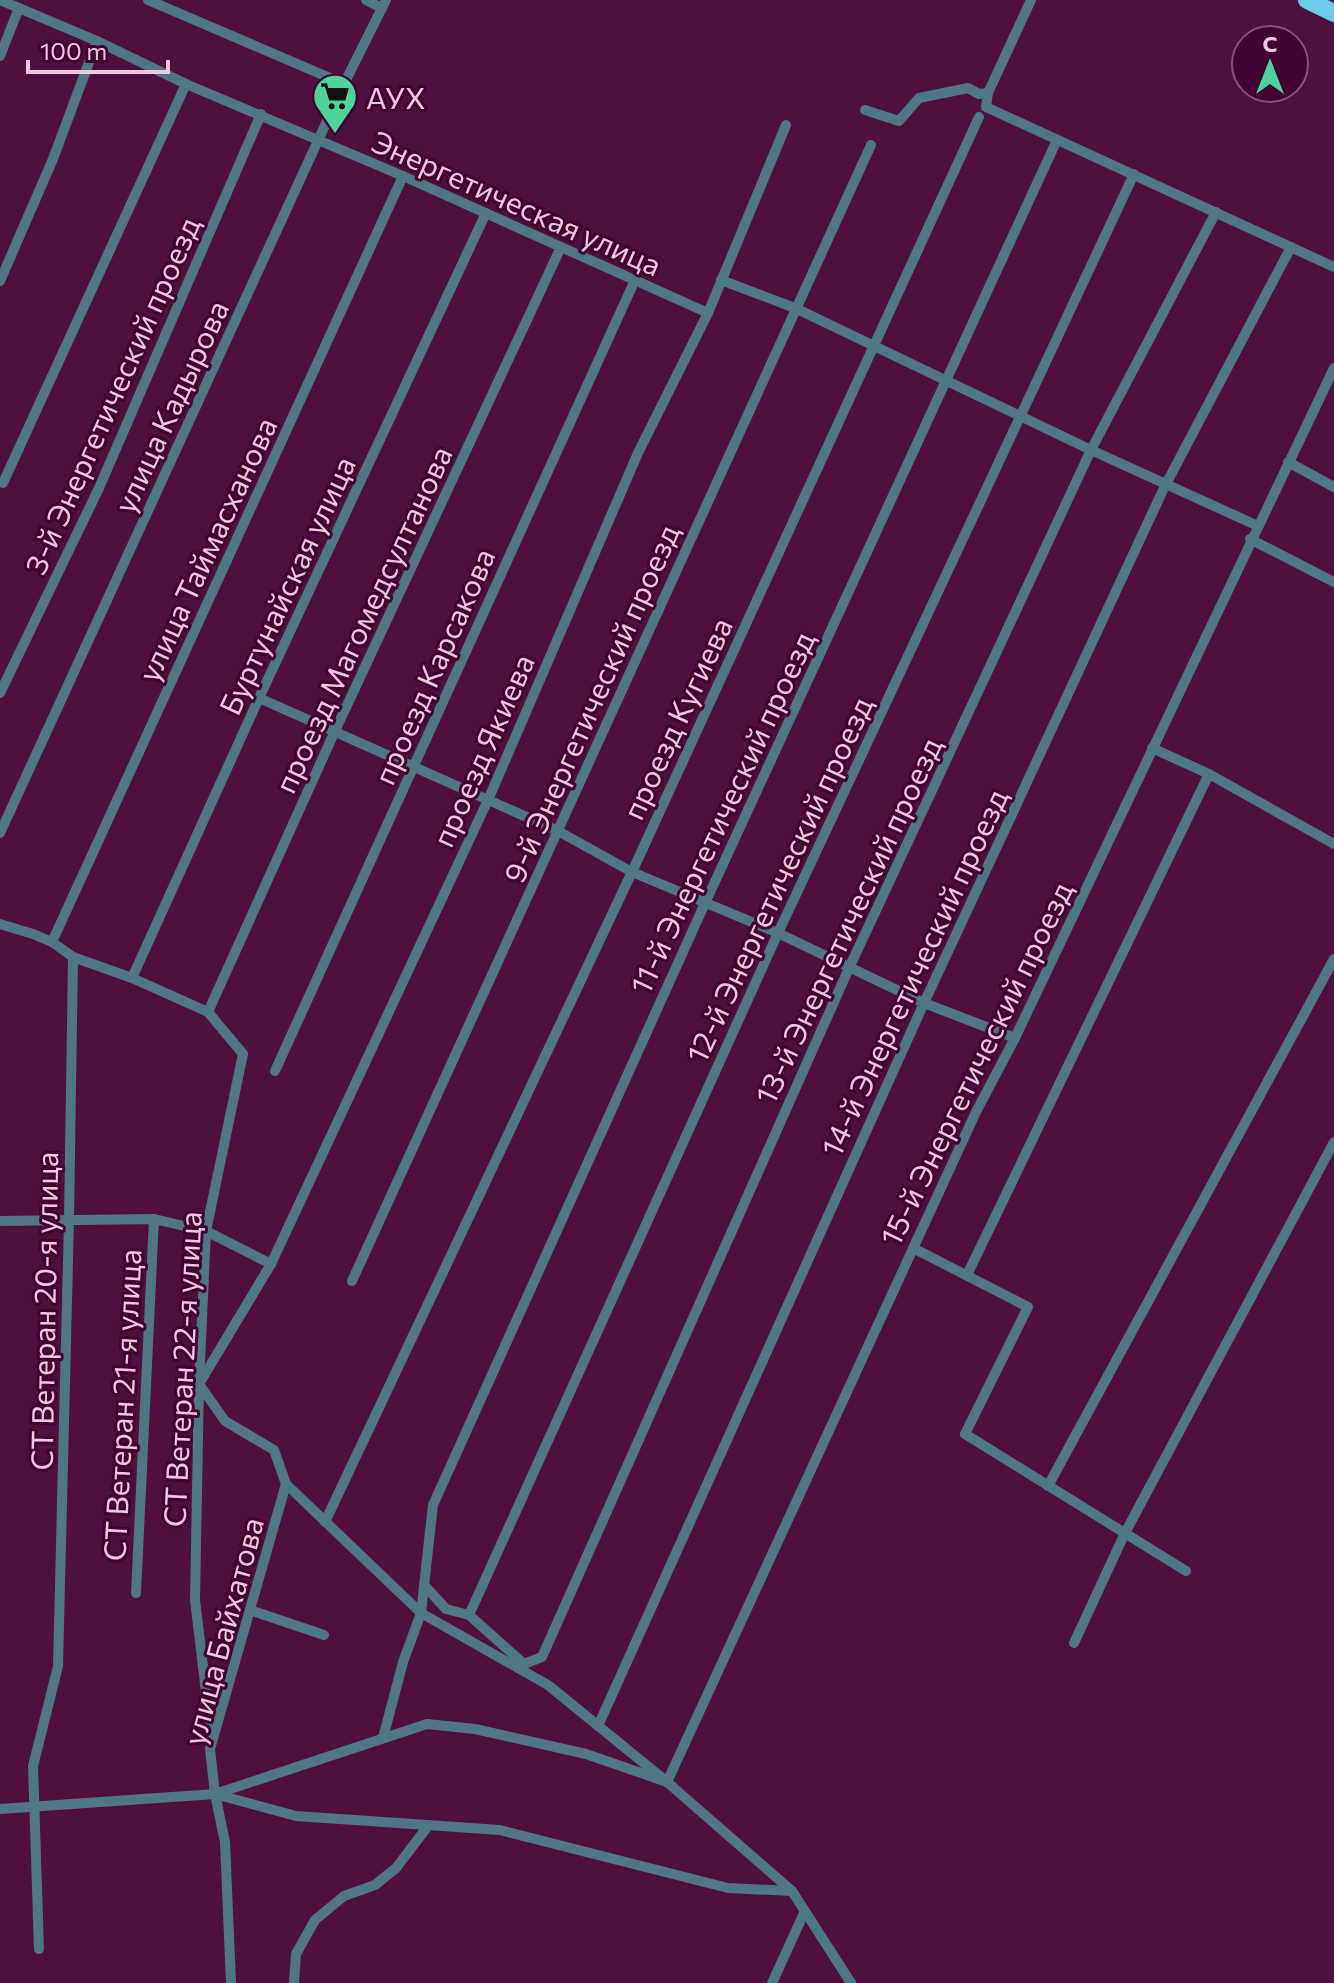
<svg xmlns="http://www.w3.org/2000/svg" width="1334" height="1983" viewBox="0 0 1334 1983" font-family="Commissioner,sans-serif">
<rect width="100%" height="100%" fill="#4f103d"/>
<g fill="none" stroke-linecap="round" stroke-linejoin="round">
<g stroke="#4f7683" stroke-width="10">
<path d="M0,0L97,41L186,84L403,176L708,313"/>
<path d="M148,0L344,84"/>
<path d="M366,0L382,8"/>
<path d="M1031,0L988,93L986,107L1334,267"/>
<path d="M0,56L19,8"/>
<path d="M865,110L899,121L919,98L968,88L979,94L988,93"/>
<path d="M721,280L795,308L1091,450L1258,526"/>
<path d="M0,281L53,159L97,41"/>
<path d="M1288,462L1334,487"/>
<path d="M3,483L186,84"/>
<path d="M1250,539L1334,582"/>
<path d="M0,693L99,488L261,114"/>
<path d="M259,698L558,831L632,872L778,933L924,1003L1015,1038"/>
<path d="M1152,748L1209,774L1334,844"/>
<path d="M0,833L344,84L386,0"/>
<path d="M0,924L33,934L52,942L73,957L132,978L208,1012L243,1054L206,1231L199,1384L195,1600L211,1734"/>
<path d="M52,942L403,176"/>
<path d="M132,978L259,698L486,213"/>
<path d="M208,1012L335,731L561,247"/>
<path d="M275,1071L635,280"/>
<path d="M0,1221L154,1219L206,1231L271,1264"/>
<path d="M913,1248L1028,1307L965,1434L1186,1571"/>
<path d="M967,1275L1209,774"/>
<path d="M352,1281L871,145"/>
<path d="M286,1484L421,1613L548,1685L667,1782L792,1891L851,1983"/>
<path d="M1048,1486L1334,959"/>
<path d="M325,1522L632,872L979,117"/>
<path d="M424,1585L446,1609L469,1615L524,1664L542,1657L850,966L1091,450L1216,212"/>
<path d="M136,1593L154,1219"/>
<path d="M250,1610L324,1635"/>
<path d="M469,1615L778,933L1134,174"/>
<path d="M1074,1643L1125,1533L1334,1142"/>
<path d="M598,1726L924,1003L1164,488L1291,247"/>
<path d="M383,1738L403,1662L421,1613L433,1505L706,901L1057,140"/>
<path d="M667,1782L586,1754L475,1729L427,1724L215,1794L210,1749L286,1484L274,1450L225,1421L199,1384L271,1264L488,800L638,453L708,313L786,125"/>
<path d="M667,1782L976,1112L1015,1038L1334,368"/>
<path d="M215,1794L225,1842L231,1983"/>
<path d="M0,1809L215,1794L296,1816L500,1830L728,1888L792,1891"/>
<path d="M39,1949L33,1766L58,1666L69,1220L73,957"/>
<path d="M294,1983L296,1954L315,1920L344,1896L375,1885L396,1868L428,1826"/>
<path d="M772,1983L805,1911"/>
</g>
<path stroke="#6ccaea" stroke-width="18" d="M1307,0L1334,13"/>
</g>
<defs>
<g id="supermarket-pin" transform="scale(2.3)"><path d="M0 17L-7.5 6A9.5 9.5 0 1 1 7.5 6Z" fill="#4cd49b" stroke="#430332"/><path d="M-6-5.5h2.5l.6 2H6L4.5 2H-2.5L-4.4-4H-6ZM-1.5 3.2a1.3 1.3 0 1 0 .1 0ZM3 3.2a1.3 1.3 0 1 0 .1 0Z" fill="#111"/></g>
</defs>
<g fill-rule="evenodd">
<use href="#supermarket-pin" x="335" y="96"/>
</g>
<g text-anchor="middle" dominant-baseline="central" stroke-width="6" stroke-linejoin="round" paint-order="stroke">
<g font-size="30" fill="#efc8df" stroke="#430332" text-anchor="start">
<text x="366" y="96">АУХ</text>
</g>
<g font-size="30" fill="#efc8df" stroke="#430332">
<text transform="translate(517 202) rotate(24)">Энергетическая улица</text>
<text transform="translate(111 395) rotate(-66)">3-й Энергетический проезд</text>
<text transform="translate(170 406) rotate(-65)">улица Кадырова</text>
<text transform="translate(206 549) rotate(-65)">улица Таймасханова</text>
<text transform="translate(286 585) rotate(-65)">Буртунайская улица</text>
<text transform="translate(362 619) rotate(-65)">проезд Магомедсултанова</text>
<text transform="translate(433 666) rotate(-66)">проезд Карсакова</text>
<text transform="translate(590 703) rotate(-66)">9-й Энергетический проезд</text>
<text transform="translate(676 718) rotate(-65)">проезд Кугиева</text>
<text transform="translate(482 750) rotate(-66)">проезд Якиева</text>
<text transform="translate(721 812) rotate(-65)">11-й Энергетический проезд</text>
<text transform="translate(778 879) rotate(-65)">12-й Энергетический проезд</text>
<text transform="translate(847 920) rotate(-65)">13-й Энергетический проезд</text>
<text transform="translate(913 972) rotate(-65)">14-й Энергетический проезд</text>
<text transform="translate(975 1063) rotate(-64)">15-й Энергетический проезд</text>
<text transform="translate(43 1311) rotate(-89)">СТ Ветеран 20-я улица</text>
<text transform="translate(181 1369) rotate(-87)">СТ Ветеран 22-я улица</text>
<text transform="translate(121 1405) rotate(-87)">СТ Ветеран 21-я улица</text>
<text transform="translate(222 1631) rotate(-75)">улица Байхатова</text>
</g>
</g>
<g transform="translate(1270 64)"><circle r="38" fill="#430332" stroke="#885277" stroke-width="2"/>
<path d="M0-6L14 30L0 20L-14 30Z" fill="#4cd49b"/>
<text y="-12" font-size="22" font-weight="bold" text-anchor="middle" fill="#efc8df">С</text>
</g>
<path d="M28 60v12h140v-12" fill="none" stroke="#efc8df" stroke-width="4"/>
<text x="40" y="60" font-size="24" fill="#efc8df" stroke="#430332" stroke-width="6" paint-order="stroke">100 m</text>
</svg>
